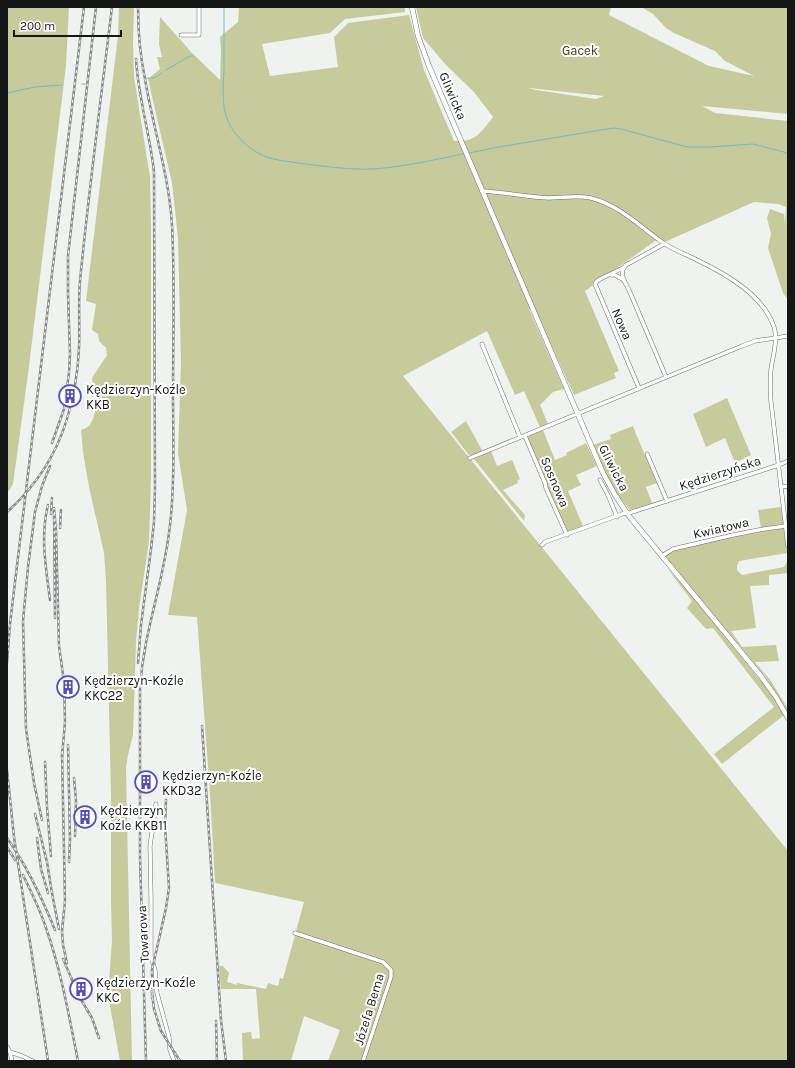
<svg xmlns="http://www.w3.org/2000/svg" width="795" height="1068" viewBox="0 0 795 1068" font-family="Karla,sans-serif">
<rect width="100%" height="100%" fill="#eef3f0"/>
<g fill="#c7ca9b" fill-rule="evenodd">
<path d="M7,7H69L66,66L28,374L13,484L10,489L7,493Z"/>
<path d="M119,7H134L133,42L134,77L150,177L151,227V477L149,542L139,608L136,642L133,735L128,755L126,768L132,1061H120L108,995L112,941L111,902V795L106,580L104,553L89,487L83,452L81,430L86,428L89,426L93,419L97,405L92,378L107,355L106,348L99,341L98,334L92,330L96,304L86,301L118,36Z"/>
<path d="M239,7H405V12L345,19L330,33L262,44L270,76L338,67L334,37L348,23L409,15L424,70L454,141C477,142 480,133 493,117L474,92L446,65L423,38L416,7H611L609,15L709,66L754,76L725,61L715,51L674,33L666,28L653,14L641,7H788V114L702,106L715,113L788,121V300L783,293L768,248L771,234L767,218L770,209L784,214L785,225L786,207L778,204L754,202L667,241H655L585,291L619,371L614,373L616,378L574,395L537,314L529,309L564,389L553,392L540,405L548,424L540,427L524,391L515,395L487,331L403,376L788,851V1061H328L340,1030L304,1016L291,1061H243L242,1033L251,1032L252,1039L260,1038L256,989H221L219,966H223L229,973L227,982L237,985V983L266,989L268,983L278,986L280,978L283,979L304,902L216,883L215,882L210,793L197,617L168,615L187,510L178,453L181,362L178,238L172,183L148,79L160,69L157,57H162L159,44L160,17L177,36L180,39L190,51L220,80L221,50L220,37L238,22ZM528,88H529L604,96L596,99L536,90Z"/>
<path d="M727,398L751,455L735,463L725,438L706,447L693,414Z"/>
<path d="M466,421L483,452L473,455H469L451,432Z"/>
<path d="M633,426L636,434L657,483L646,487L652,503L630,510C613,491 603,468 593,445L611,439L610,435Z"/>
<path d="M543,430L555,460L567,455L566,453L586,443L597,466L576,475L581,485L568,491L583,526L568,532L552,498L527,437Z"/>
<path d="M491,451L497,466L512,460L520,479L517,481L518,483L503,490L525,515L524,521L474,459Z"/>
<path d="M781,507L784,524L761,528L758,510Z"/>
<path d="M784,528L787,553L739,561L737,566V570L742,575L784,567L787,562L788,573L769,575V585L750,586L756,628L731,631L742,647L776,645L779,661L755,662L771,681L788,709V713L785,707L764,675L665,556C679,546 698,544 715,541C738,536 761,531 784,528Z"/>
<path d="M667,568L690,593L772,695L784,715L722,764L714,754L774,707L713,628L706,629L687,608L692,601Z"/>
</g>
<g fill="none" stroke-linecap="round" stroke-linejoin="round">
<g stroke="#6fbdc8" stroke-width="1">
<path d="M224,7C224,28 224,49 224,71C223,85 222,102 226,116C231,132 245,146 260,154C271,160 285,161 298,163C323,166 348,170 373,169C403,167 433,160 463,154"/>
<path d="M166,70L190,56H193"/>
<path d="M146,78H154L162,73"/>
<path d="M82,84H85"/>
<path d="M7,93L35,87L62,85"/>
<path d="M469,153L493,148L613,128L621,129L687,147H710L753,144L784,152L788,154"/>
</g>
<g stroke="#6a6e6c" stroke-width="4.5">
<g id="street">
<path d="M181,35H199V7"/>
<path d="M482,191C504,192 526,197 548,198C562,198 577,195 591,198C621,206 640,227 665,244C674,250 685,254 695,259C724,273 763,294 774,327C778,339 773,356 771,369C770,380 770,391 771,402L788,546"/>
<path d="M664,244L626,265C618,273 625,282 629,290L666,377"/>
<path d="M623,268L602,278L597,281L595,284L639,388"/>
<path d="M611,275H615L624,280"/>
<path d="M482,344L520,437"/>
<path d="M525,436L545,483L546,488L567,535"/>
<path d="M647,454L667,501"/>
<path d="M470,458L742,346L755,341L788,336"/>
<path d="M600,480L608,495L617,517"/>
<path d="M781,487L788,486"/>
<path d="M542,545L545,542L622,514L632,512L779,465L788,461"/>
<path d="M662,556L673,549L733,535L764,529L786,526"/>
<path d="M156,804L150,846L151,896V956L155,970L157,993L169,1037L170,1050L174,1061"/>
<path d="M295,933L383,962L391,970V977L363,1061"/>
<path d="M7,1047L10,1052L12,1061"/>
<path d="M10,1052L22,1056L33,1061"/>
</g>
</g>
<g stroke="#6a6e6c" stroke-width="5.5">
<path id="secondary" d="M412,7L418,36L429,66L603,473L615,495L629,516L760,675L776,697L788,718"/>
</g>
<use href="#street" stroke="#fff" stroke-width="3.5"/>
<use href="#secondary" stroke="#fff" stroke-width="4.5"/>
<g stroke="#878b89" stroke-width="2.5">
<g id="rail">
<path d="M138,7C138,31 140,55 145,79C153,128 169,175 172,225C175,281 173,338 173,394C173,437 175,482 170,525C166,565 154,603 146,643C143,658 141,673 140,688V857L146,1061"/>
<path d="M136,59C138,97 150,134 154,172L155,488L154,522L151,549L141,625L138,663"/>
<path d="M52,443L64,409L69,373L70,354L68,294V256L96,7"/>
<path d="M48,505C40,537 46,568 50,600"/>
<path d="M7,512C35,487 56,455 67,419C74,396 78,371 79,348C80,325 78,303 80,281C89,189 101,98 112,7"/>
<path d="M51,514L52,498"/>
<path d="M60,528L61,510"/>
<path d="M55,618L54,508L56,531L59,646L64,682L65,722L62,757"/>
<path d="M7,663L10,624L84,7"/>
<path d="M202,726L221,1020L226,1061"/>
<path d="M68,745L70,839L69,862"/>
<path d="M62,751L65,901L62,931L63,945L67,963"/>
<path d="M45,762L47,807L51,856"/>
<path d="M7,770L14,837L48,1061"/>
<path d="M74,778L76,800L75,836"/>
<path d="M35,814L47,862L52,893L59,929"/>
<path d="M42,820L34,783L26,729L23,621L28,567L35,512L42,486L50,466"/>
<path d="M7,838C27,866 42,898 55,930"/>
<path d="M37,838L41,869L48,893"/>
<path d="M7,847L15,860"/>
<path d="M23,875C31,892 40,909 46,928C61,970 69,1016 78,1061"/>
<path d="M63,959L80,998L92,1018L99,1038"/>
<path d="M152,992L154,1009L161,1031L180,1061"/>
<path d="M152,998V970L166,908L169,888L165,825L166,800"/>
<path d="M216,1021L217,1061"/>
</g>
</g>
<use href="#rail" stroke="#fff" stroke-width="1" stroke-dasharray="3" stroke-linecap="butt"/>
</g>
<defs>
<g id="building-ring" transform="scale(1.15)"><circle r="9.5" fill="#fff" stroke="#534dc4" stroke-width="1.5"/><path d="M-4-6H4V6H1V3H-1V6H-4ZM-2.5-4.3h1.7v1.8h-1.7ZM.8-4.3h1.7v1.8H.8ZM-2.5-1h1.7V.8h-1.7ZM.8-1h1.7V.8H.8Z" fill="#534dc4"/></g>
</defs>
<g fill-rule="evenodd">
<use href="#building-ring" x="70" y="396"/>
<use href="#building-ring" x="68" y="687"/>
<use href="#building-ring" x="146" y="782"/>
<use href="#building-ring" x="85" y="817"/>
<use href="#building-ring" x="81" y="989"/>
</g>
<g text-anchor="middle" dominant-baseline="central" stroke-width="4" stroke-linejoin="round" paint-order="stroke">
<g font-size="13" fill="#3d3e10" stroke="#fff">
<text x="580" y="50">Gacek</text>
</g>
<g font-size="13" fill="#151716" stroke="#fff">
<text transform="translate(453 96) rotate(67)">Gliwicka</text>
<text transform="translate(622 324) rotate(67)">Nowa</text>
<text transform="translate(614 468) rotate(63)">Gliwicka</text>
<text transform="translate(720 473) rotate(-18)">Kędzierzyńska</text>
<text transform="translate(555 482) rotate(67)">Sosnowa</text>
<text transform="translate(721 528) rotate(-13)">Kwiatowa</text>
<text transform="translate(143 934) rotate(-93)">Towarowa</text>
<text transform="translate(369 1009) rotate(-73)">Józefa Bema</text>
</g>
<g font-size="13" fill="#151716" stroke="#fff" text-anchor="start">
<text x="86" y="389">Kędzierzyn-Koźle<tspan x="86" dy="15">KKB</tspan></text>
<text x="84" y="680">Kędzierzyn-Koźle<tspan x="84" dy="15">KKC22</tspan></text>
<text x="162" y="775">Kędzierzyn-Koźle<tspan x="162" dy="15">KKD32</tspan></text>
<text x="100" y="810">Kędzierzyn<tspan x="100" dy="15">Koźle KKB11</tspan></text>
<text x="96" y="982">Kędzierzyn-Koźle<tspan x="96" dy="15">KKC</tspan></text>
</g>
</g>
<rect width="795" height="1068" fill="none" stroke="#151716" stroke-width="16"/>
<path d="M14 30v6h107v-6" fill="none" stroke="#151716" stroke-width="2"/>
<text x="20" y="30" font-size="12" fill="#151716" stroke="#ffffff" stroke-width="3" paint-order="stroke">200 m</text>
</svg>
